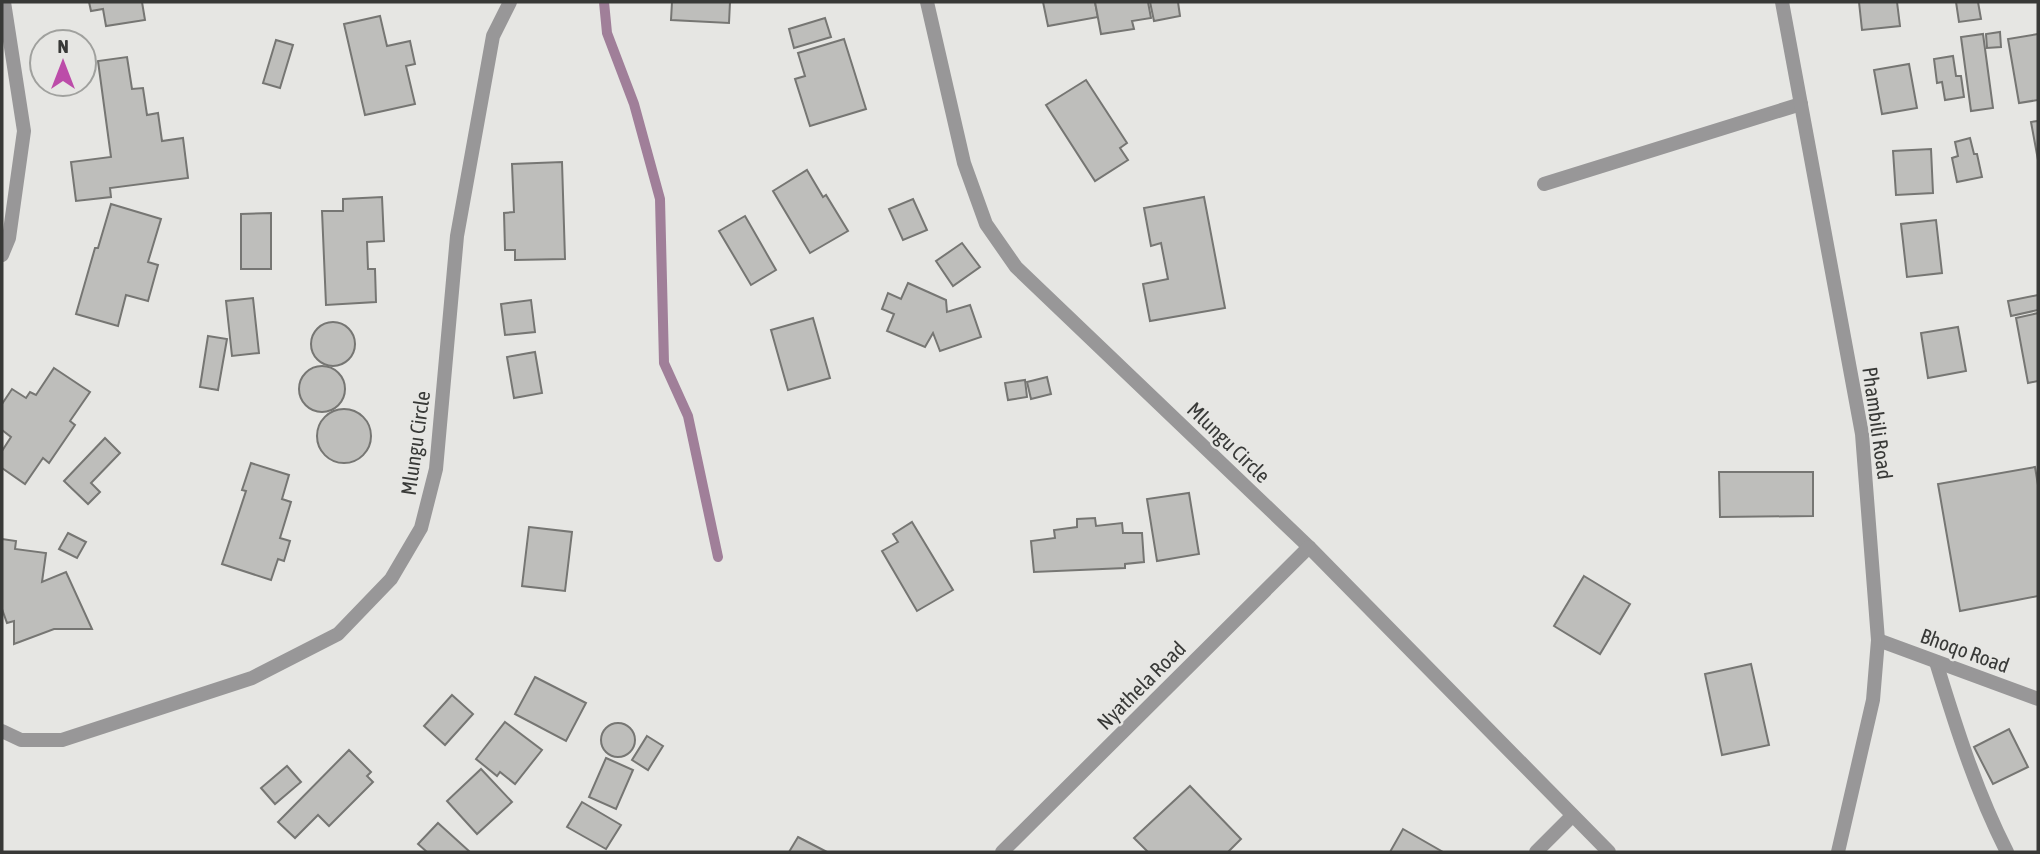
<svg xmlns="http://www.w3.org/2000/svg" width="2040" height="854" viewBox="0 0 2040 854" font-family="'Asap Condensed',sans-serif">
<rect width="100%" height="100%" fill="#e6e6e3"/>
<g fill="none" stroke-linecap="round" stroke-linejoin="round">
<path stroke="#a07f99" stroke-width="10" d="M604,2L607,33L634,104L660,199L664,363L688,416L718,557"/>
</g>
<g fill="#bebebb" stroke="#767673" stroke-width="2">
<path d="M89,2H142L145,20L106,26L103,9L91,11Z"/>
<path d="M672,2H730L729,23L671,20Z"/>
<path d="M1043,2H1095L1098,17L1048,26Z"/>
<path d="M1095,2H1148L1151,18L1132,21L1134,29L1101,34Z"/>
<path d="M1150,2H1178L1180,16L1154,21Z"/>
<path d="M1859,2H1897L1900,26L1862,30Z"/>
<path d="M1956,2H1978L1981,19L1959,22Z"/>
<path d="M380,16L387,46L410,41L415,64L406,66L415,104L365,115L344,24Z"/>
<path d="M825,18L831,37L794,48L789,29Z"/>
<path d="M2000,32L2001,47L1987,48L1986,34Z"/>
<path d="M1983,34L1993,108L1971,111L1961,37Z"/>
<path d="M2038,34V100L2019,103L2008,39Z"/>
<path d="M844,39L866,109L810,126L795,79L805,76L798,53Z"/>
<path d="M276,40L293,45L280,88L263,83Z"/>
<path d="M1953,56L1956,76H1961L1964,97L1945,100L1942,82L1937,83L1934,59Z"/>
<path d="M127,57L132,89L143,88L147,115L158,113L162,141L183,138L188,178L110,188L111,197L76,201L71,162L111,157L98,61Z"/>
<path d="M1909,64L1917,108L1882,114L1874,70Z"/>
<path d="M1086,80L1127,143L1120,148L1128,160L1095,181L1046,105Z"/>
<path d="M2038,121V160L2031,122Z"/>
<path d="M1970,138L1974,154H1977L1982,177L1957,182L1952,158L1958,156L1955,142Z"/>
<path d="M1931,149L1933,193L1896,195L1893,151Z"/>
<path d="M562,162L565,259L515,260V250H505L504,213L514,212L512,164Z"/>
<path d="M807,170L823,197L826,195L848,231L810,253L773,191Z"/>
<path d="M382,197L384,241L367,242L368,269H375L376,302L326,305L322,211H343V199Z"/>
<path d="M1204,197L1225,308L1150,321L1143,284L1168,279L1161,243L1151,246L1144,208Z"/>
<path d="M913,199L927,230L903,240L889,209Z"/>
<path d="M111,204L161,219L148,262L158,265L148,301L126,295L118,326L76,314L95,248H98Z"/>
<path d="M271,213V269H241V214Z"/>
<path d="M745,216L776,270L751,285L719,231Z"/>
<path d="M1936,220L1942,273L1907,277L1901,224Z"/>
<path d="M962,243L980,267L953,286L936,261Z"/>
<path d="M908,283L946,300L947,312L970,305L981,337L940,351L933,333L925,347L887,331L894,314L882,309L888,293L901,299Z"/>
<path d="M2038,295V310L2011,316L2008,301Z"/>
<path d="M253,298L259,353L232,356L226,301Z"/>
<path d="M531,300L535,332L505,335L501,304Z"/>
<path d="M2038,313V381L2028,383L2016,318Z"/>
<path d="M813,318L830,378L788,390L771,330Z"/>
<circle cx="333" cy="344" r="22"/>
<path d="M1958,327L1966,371L1928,378L1921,333Z"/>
<path d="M208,336L227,339L218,390L200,387Z"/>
<path d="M535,352L542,393L514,398L507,357Z"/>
<circle cx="322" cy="389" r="23"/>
<path d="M54,368L90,392L70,421L75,425L49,463L43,458L25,484L2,468V451L11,437L2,430V404L12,389L26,398L30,392L36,395Z"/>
<path d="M1047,377L1051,394L1031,399L1027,382Z"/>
<path d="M1025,380L1027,397L1008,400L1005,383Z"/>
<circle cx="344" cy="436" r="27"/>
<path d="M105,438L120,453L91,483L100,492L88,504L64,481Z"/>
<path d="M251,463L289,475L282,499L291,502L280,538L290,541L284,561L278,559L271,580L222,564L246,491L242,490Z"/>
<path d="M2035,467L2038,485V596L1960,611L1938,484Z"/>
<path d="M1719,472H1813V516L1720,517Z"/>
<path d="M1189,493L1199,554L1157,561L1147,499Z"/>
<path d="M1095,518L1096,526L1122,523L1123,533H1142L1144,562L1125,564V568L1034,572L1031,541L1055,538L1054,530L1077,527V519Z"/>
<path d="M912,522L953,590L917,611L882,551L898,542L893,534Z"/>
<path d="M529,527L572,532L565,591L522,586Z"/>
<path d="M68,533L86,542L77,558L59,549Z"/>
<path d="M2,539L16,541L15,549L46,553L42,582L66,572L92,629H54L14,644V621L7,623L2,609Z"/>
<path d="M1584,576L1630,604L1600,654L1554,626Z"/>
<path d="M1751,664L1769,745L1722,755L1705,674Z"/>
<path d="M535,677L586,703L566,741L515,714Z"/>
<path d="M452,695L473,714L445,745L424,726Z"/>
<path d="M505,722L542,750L515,784L500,772L497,776L476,759Z"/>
<circle cx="618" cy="740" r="17"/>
<path d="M2009,729L2028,767L1993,784L1974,747Z"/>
<path d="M647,736L663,746L648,770L632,760Z"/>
<path d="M349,750L371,772L367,776L373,782L329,826L318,815L295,838L278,822Z"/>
<path d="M606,758L633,770L616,809L589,797Z"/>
<path d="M287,766L301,782L275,804L261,788Z"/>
<path d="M481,769L512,802L477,834L447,801Z"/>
<path d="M1190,786L1241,839L1228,852H1148L1134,838Z"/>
<path d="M582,802L621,825L606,849L567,827Z"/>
<path d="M438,823L470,852H427L418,844Z"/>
<path d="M1403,829L1443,852H1390Z"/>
<path d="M798,837L827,852H789Z"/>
</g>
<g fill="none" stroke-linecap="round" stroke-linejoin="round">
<g stroke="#989798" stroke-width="14">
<path d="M1544,184L1801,104"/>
<path d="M1936,662C1956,727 1976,791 2007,852"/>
<path d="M1536,852L1572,816"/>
</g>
<g stroke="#989798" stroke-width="14">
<path d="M927,2L964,163L986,224L1016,267L1309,547L1609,852"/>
<path d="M2,255L9,238L24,131L4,2"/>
<path d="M1878,640L2038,699"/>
<path d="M2,731L21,740H62L252,678L338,634L391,579L421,528L436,469L457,236L493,36L510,2"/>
<path d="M1002,852L1309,547"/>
</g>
<path stroke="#989798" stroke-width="14" d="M1782,2L1862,434L1878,640L1873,700L1838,852"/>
</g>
<g text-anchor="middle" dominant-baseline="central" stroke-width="5" stroke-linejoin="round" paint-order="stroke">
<g font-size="21" fill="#383937" stroke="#e6e6e3">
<text transform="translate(1878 423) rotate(82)">Phambili Road</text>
<text transform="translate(1229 442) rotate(44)">Mlungu Circle</text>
<text transform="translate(415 443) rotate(-82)">Mlungu Circle</text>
<text transform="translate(1965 650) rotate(20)">Bhoqo Road</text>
<text transform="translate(1141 685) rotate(-45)">Nyathela Road</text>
</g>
</g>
<rect width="2040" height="854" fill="none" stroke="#383937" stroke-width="7"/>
<g transform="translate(63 63)"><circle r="33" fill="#e6e6e3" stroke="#a0a19e" stroke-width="2"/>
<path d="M0-5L12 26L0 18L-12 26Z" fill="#bc4ca9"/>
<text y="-10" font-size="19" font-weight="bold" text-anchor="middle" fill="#383937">N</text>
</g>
</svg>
